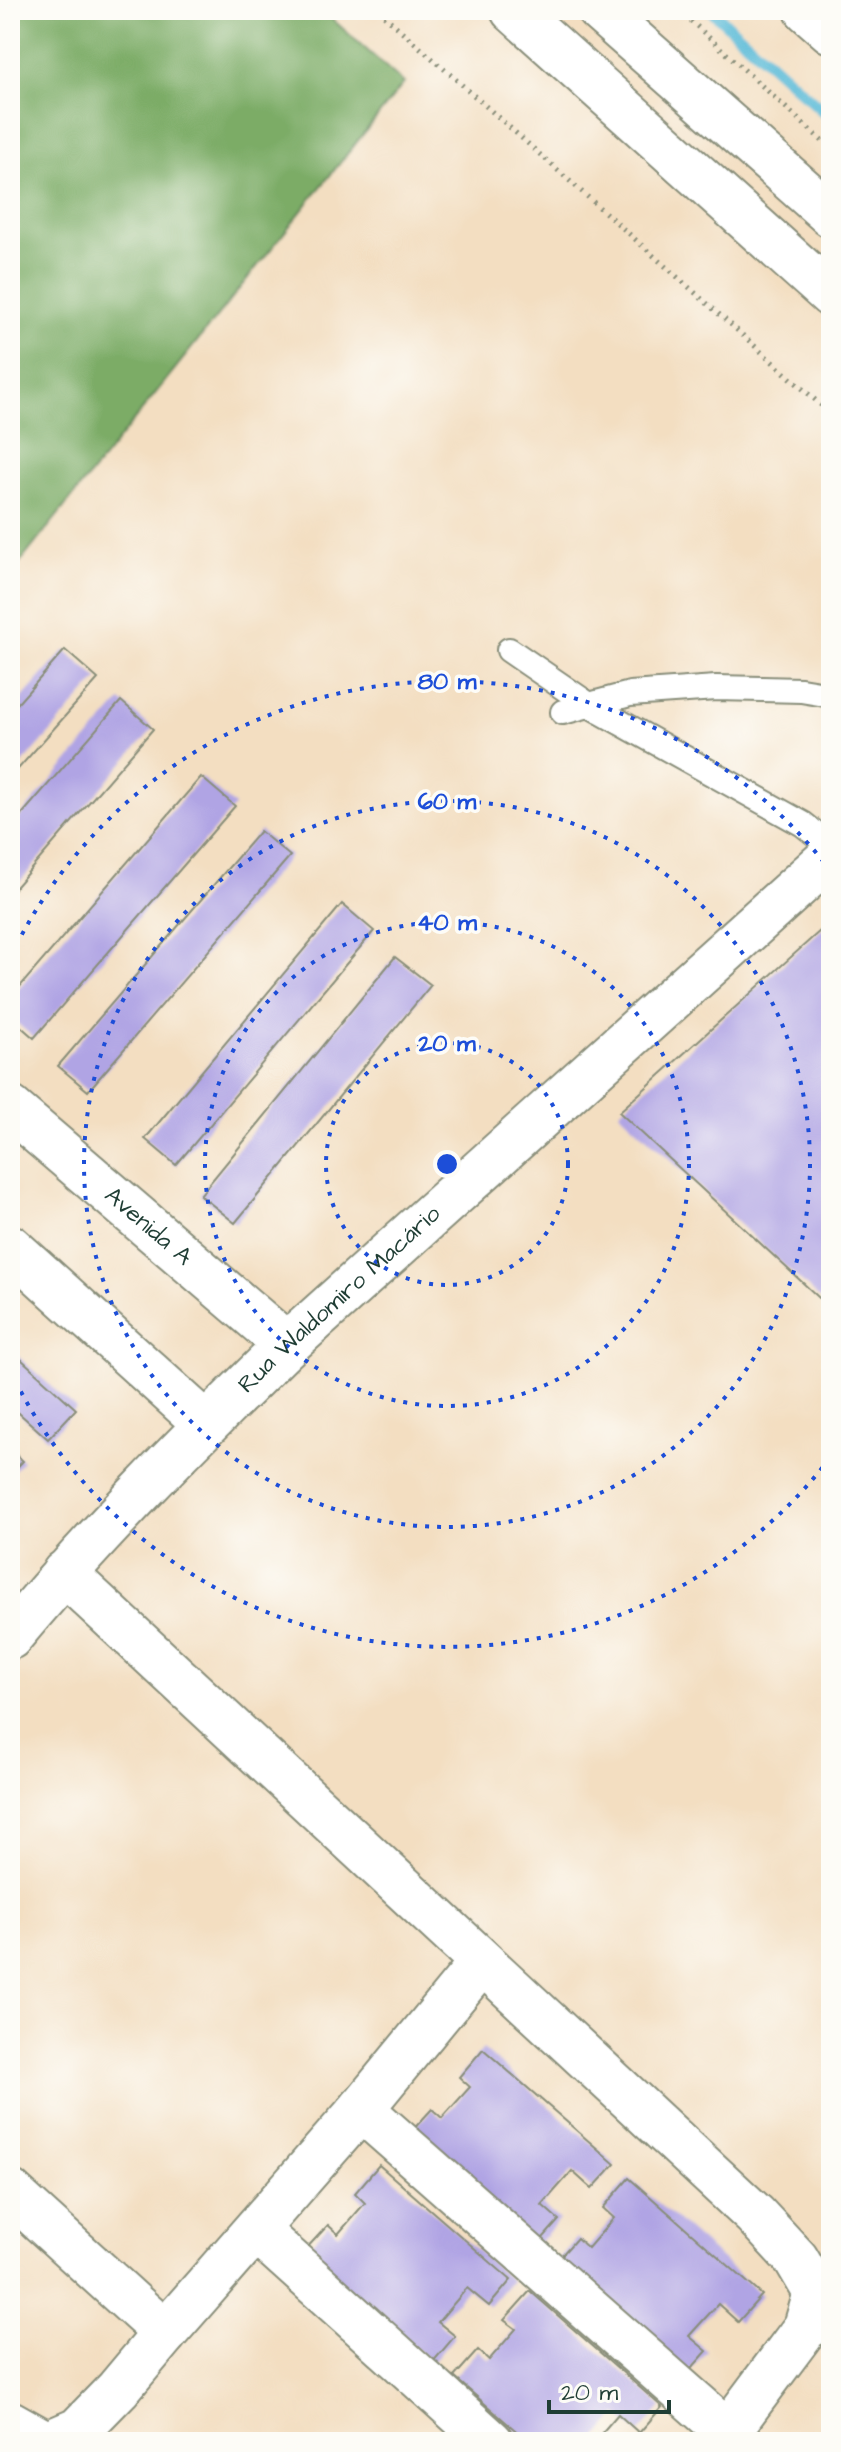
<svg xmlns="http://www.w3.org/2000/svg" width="841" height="2452" viewBox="0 0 841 2452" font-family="'Architects Daughter',sans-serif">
<rect width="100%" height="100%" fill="#fdfcf7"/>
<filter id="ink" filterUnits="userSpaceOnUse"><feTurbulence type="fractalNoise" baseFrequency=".0125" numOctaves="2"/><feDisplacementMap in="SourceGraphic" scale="16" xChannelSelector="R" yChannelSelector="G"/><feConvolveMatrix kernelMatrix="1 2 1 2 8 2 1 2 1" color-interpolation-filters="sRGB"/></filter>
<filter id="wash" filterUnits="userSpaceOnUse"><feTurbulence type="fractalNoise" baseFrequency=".006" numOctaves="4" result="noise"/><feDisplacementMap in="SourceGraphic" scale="32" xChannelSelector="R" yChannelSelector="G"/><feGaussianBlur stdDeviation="1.8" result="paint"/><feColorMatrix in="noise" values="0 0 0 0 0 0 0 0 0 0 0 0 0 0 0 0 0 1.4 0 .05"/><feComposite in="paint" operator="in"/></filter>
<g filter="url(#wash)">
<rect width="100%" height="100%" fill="#f3dec1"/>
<path fill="#7cac66" stroke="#4e744d" stroke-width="2" d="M10,10H322L404,83L10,575Z"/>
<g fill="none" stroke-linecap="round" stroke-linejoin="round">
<path stroke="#59bad7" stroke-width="12" d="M711,10L831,118"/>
</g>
<g id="blocks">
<g fill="#b0a4e4">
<path d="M65,650L98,679L10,778V712Z"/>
<path d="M121,701L153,729L10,893V828Z"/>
<path d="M201,777L235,806L34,1038L10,1017V998Z"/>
<path d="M260,831L290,856L88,1091L58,1066Z"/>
<path d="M342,904L374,931L176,1165L145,1139Z"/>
<path d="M831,921V1309L619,1112Z"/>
<path d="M395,957L431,985L235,1223L200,1195Z"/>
<path d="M10,1349L76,1409L48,1439L10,1405Z"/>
<path d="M10,1449L23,1461L10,1475Z"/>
<path d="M483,2049L615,2164L592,2189L572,2171L542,2205L559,2220L536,2246L409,2134L432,2109L442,2118L470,2087L459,2077Z"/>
<path d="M379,2165L511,2280L489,2306L467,2288L438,2322L455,2336L432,2363L304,2251L328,2225L338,2234L365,2203L355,2193Z"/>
<path d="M629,2178L762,2295L738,2322L718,2304L689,2336L707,2351L682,2379L553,2265L577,2238L588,2248L614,2218L603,2208Z"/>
<path d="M530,2291L662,2407L639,2433L618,2414L594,2442H529L454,2377L478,2350L489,2360L516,2329L504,2320Z"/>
</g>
</g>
</g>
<g filter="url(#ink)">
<use href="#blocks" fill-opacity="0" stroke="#898e7a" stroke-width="2"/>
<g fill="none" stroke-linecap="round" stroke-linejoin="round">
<g stroke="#898e7a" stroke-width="28">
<g id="service">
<path d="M509,650L589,705L803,824L831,846"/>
<path d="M563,712L630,694L716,688L801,690L831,695"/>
</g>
</g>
<g stroke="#898e7a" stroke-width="48">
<g id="minor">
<path d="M807,10L831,31"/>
<path id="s1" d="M10,1108L287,1345"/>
<path d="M10,1247L206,1424"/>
<path d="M64,1573L755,2215L796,2259L816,2293L806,2327L720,2442"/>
<path id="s2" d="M10,1637C96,1534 191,1439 287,1345L831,856"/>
<path d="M361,2109L728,2432"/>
<path d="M10,2192L165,2333L361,2109L481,1963"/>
<path d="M256,2230L491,2442"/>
<path d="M10,2423L44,2442"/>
<path d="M50,2442L78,2430L118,2389L165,2333"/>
</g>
</g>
<g stroke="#898e7a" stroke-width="48">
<g id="motorway">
<path d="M513,10L831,295"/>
<path d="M599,10L831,215"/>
</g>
</g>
<g stroke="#898e7a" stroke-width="5" stroke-dasharray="2 6" stroke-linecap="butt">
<path d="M378,10L831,414"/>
<path d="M679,10L831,149"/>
</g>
<use href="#service" stroke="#fff" stroke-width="24"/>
<use href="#minor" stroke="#fff" stroke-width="44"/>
<use href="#motorway" stroke="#fff" stroke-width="44"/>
</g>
</g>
<g fill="none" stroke="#1d4ed8" stroke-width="4" stroke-dasharray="4 8">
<circle cx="447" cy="1164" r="121"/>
<circle cx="447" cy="1164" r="242"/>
<circle cx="447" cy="1164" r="363"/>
<path d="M830 1458A483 483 0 0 1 11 1372M11 956A483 483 0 0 1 830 870"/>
</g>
<g text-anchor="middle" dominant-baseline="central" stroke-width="7" stroke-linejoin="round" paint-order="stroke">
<g font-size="24" fill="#1f3d34" stroke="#fdfcf7">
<text stroke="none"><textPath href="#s1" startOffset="182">Avenida A</textPath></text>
<text stroke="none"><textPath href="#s2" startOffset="472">Rua Waldomiro Macário</textPath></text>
</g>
</g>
<circle cx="447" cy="1164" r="12" fill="#1d4ed8" stroke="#fdfcf7" stroke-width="4"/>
<g font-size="24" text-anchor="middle" font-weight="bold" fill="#1d4ed8" stroke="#fdfcf7" stroke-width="7" stroke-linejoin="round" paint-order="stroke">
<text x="447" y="689">80 m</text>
<text x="447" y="809">60 m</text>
<text x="447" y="930">40 m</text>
<text x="447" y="1051">20 m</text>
</g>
<rect width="841" height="2452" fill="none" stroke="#fdfcf7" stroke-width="40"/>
<path d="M549 2400v12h120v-12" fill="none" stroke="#1f3d34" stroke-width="4"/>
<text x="561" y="2400" font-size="24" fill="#1f3d34" stroke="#fdfcf7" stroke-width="6" paint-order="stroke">20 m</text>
</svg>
